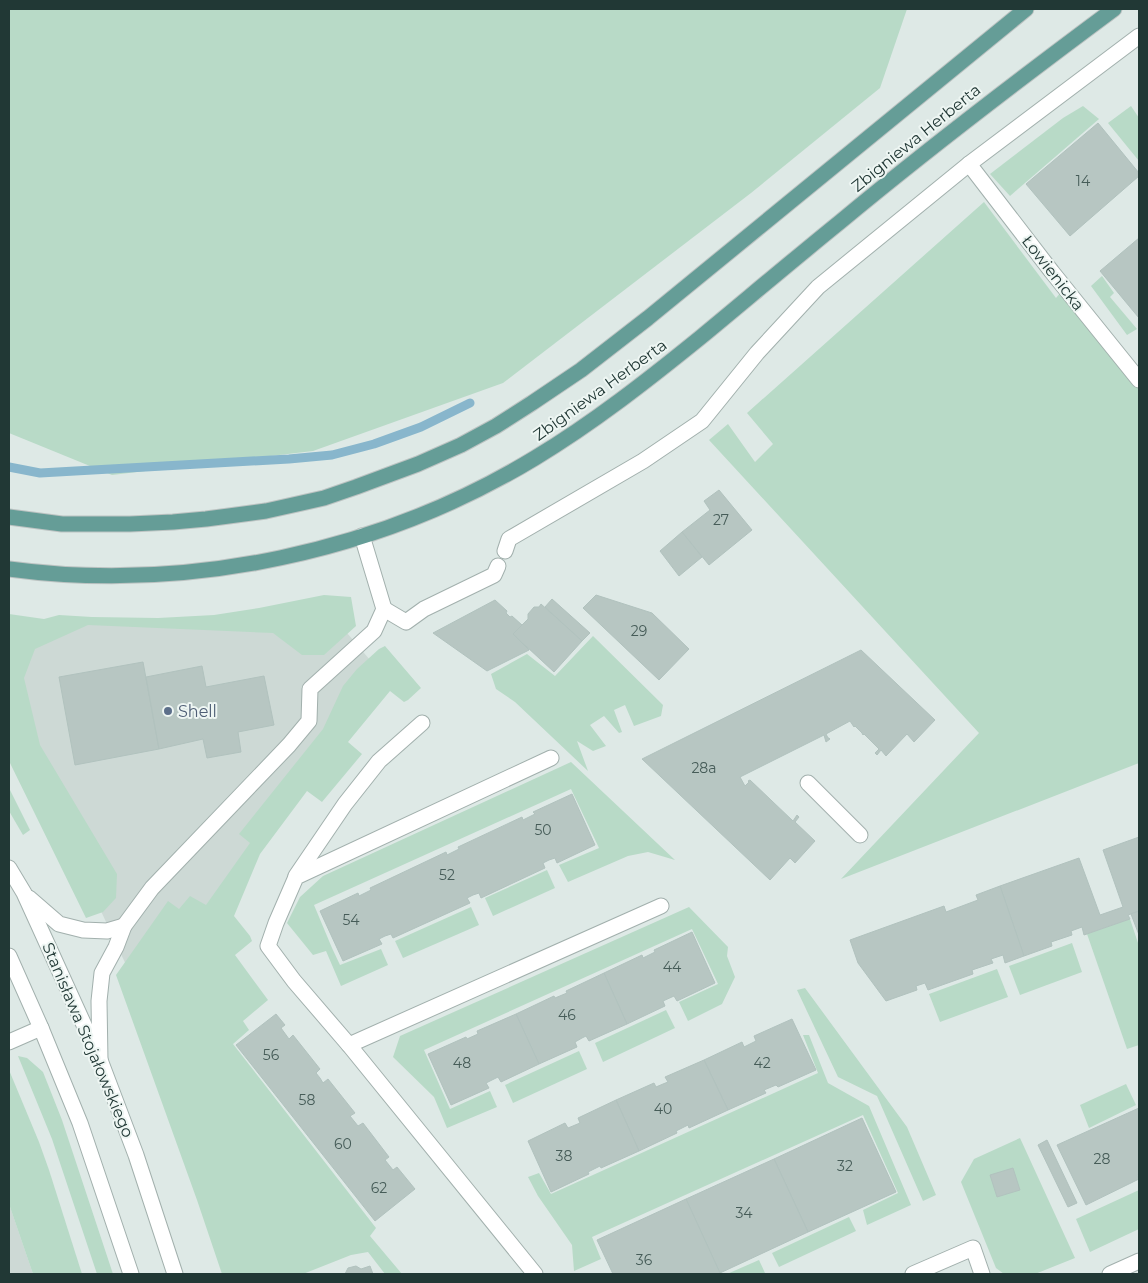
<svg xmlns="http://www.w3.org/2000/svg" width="1148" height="1283" viewBox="0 0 1148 1283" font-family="Montserrat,sans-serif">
<rect width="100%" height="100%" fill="#dee9e6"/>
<g fill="#cdd9d5">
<path d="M73,618L336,620L387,680L258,846L231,912L135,984L9,714V650Z"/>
<path d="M9,1204L33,1274H9Z"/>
</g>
<g fill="#b8dac7">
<path d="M9,9H907L880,88L751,193L503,383L313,451L112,475L9,433Z"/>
<path d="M1083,106L1099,119L1010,196L990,174L1063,118Z"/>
<path d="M1131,106L1139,118V161L1108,123Z"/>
<path d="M984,202L1056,298L1061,292L1139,388V763L841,879L979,733L709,440L728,424L755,462L773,444L747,413Z"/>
<path d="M1102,276L1114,293L1110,297L1137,329L1127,335L1091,286Z"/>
<path d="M324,595L351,597L356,626L324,655H302L273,633L88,625L35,649L24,678L40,745L117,874L116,898L103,912L86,918L9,761V614L44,619L59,615L92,617L158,618L214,615L259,608Z"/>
<path d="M593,636L663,705L661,716L634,726L625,705L614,710L622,732L619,733L604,716L590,725L606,746L593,751L577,741L588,771L515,702L496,689L491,674L527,654L555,676Z"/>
<path d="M385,646L421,688L408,700L404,702L390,691L348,742L362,754L322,802L307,791L260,854L234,916L250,936L252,941L235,955L268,1000L243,1021L249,1030L233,1044L376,1228L370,1236L402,1274H385L368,1252L351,1255L303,1274H222L197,1200L116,975L168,901L179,909L190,896L206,905L250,843L239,834L323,729L343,686L357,669L379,649Z"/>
<path d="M571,762L675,860L648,852L628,856L568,882L559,865L599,848L571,789L314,905L332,948L340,965L381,949L388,965L341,986L326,951L313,955L287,923L300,897L323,876Z"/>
<path d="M9,788L30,830L23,835L9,811Z"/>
<path d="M547,870L555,888L493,916L485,898Z"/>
<path d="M471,907L479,925L403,958L395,941Z"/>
<path d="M689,907L728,947L727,956L735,977L722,1004L688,1021L679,1002L718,984L692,929L424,1050L450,1109L490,1091L497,1107L447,1128L434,1097L393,1057L400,1036Z"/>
<path d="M1130,919L1139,946V1045L1127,1049L1087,934Z"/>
<path d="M1072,943L1082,972L1020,995L1009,966Z"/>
<path d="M997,969L1008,997L940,1022L929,994Z"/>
<path d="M805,988L907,1127L936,1195L923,1201L877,1096L838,1077L797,990Z"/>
<path d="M666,1010L675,1028L603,1062L595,1043Z"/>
<path d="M803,1035H809L828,1083L869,1106L911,1205L867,1225L863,1210L898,1193L863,1115L592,1237L601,1259L574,1271L572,1245L538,1196L528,1177L539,1173L551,1194L818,1073Z"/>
<path d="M579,1051L587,1069L513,1103L505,1085Z"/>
<path d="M18,1056L27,1058L43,1072L62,1120L113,1274H97L52,1139Z"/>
<path d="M9,1070L39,1142L49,1170L82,1274H33L9,1204Z"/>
<path d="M1126,1084L1136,1105L1089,1128L1080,1105Z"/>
<path d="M1020,1138L1075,1258L1035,1274H1004L996,1268L961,1182L974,1159Z"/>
<path d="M1139,1190V1229L1090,1252L1076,1219Z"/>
<path d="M849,1217L856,1231L779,1267L772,1253Z"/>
<path d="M759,1260L765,1273L761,1274H727Z"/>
</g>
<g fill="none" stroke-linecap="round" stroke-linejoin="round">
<path stroke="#88b6cc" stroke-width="9" d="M9,467L40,473L289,459L332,455L374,444L421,427L470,403"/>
</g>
<g fill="#b7c6c2" stroke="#b1c2be">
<path d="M1098,123L1139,173V176L1070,236L1026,184Z"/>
<path d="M1139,238V318L1100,271Z"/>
<path d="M719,490L752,530L709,565L682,532L710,510L704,501Z"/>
<path d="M682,532L702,557L679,576L660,551Z"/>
<path d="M596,595L652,613L689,649L659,680L583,608Z"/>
<path d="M552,599L590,633L582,641L545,607Z"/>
<path d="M495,600L507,611L506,613L510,617L512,616L522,625L513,634L529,650L487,671L433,633Z"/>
<path d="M541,604L582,641L554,672L513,634L528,619V614L534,607H539Z"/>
<path d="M861,650L935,720L914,742L907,734L886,756L881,750L877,755L875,753L879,749L864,734L863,735L862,733L855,726L854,727L850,721L826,734L828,738H829L830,739L826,742L824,735L740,777L745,786L749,782L748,781L750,780L793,821L797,815L799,817L795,822L815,841L795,863L790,858L770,880L642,759Z"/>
<path d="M143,662L159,749L75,765L59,677Z"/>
<path d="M202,666L206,687L264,676L274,725L238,732L241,752L207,758L203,739L159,749L146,677Z"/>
<path d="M572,794L595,845L557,863L555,858L549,860L543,863L545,868L481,898L479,893L473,895L467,898L470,903L393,938L391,934L385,936L379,939L382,944L343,961L320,911L358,893L359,896L371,890L370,888L446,852L447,855L459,849L458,847L522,817L523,820L535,814L533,812Z"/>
<path d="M1139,837V911L1128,915L1130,919L1084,935L1082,927L1071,931L1072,935L1051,942L1052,946L1024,956L1000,886L1079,858L1100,915L1123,907L1103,850Z"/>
<path d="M1000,886L1024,956L1005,963L1003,955L991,959L993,963L972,970L973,974L928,990L925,983L916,986L917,990L886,1001L858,963L850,940L944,906L946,912L978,900L976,895Z"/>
<path d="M1139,911V935L1131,914Z"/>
<path d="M692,932L715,983L677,1001L674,996L663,1001L665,1006L627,1024L604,973L642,955L643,958L655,952L654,950Z"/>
<path d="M604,973L627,1024L589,1041L586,1036L582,1038L575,1042L577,1047L539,1064L516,1014L554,996L555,998L567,993L566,991Z"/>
<path d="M276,1014L285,1025L281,1028L289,1039L293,1035L320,1069L316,1073L320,1078L323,1083L328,1079L355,1113L350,1116L358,1126L363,1123L389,1157L385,1160L393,1170L397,1167L415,1189L375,1221L236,1045Z"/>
<path d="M516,1014L539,1064L501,1082L498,1077L486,1083L489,1088L451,1105L428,1054L466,1037L467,1039L478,1034L477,1031Z"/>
<path d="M792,1019L816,1070L778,1087L776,1085L764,1090L766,1093L728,1110L704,1060L742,1042L744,1047L756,1041L754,1036Z"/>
<path d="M704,1060L728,1110L689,1128L688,1125L676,1131L677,1133L639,1151L616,1100L654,1083L656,1087L663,1084L668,1082L665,1077Z"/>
<path d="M616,1100L639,1151L601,1168L600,1166L588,1172L589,1174L551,1192L528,1141L565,1123L568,1128L580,1123L578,1118Z"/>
<path d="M1139,1108V1174L1137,1175L1139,1179L1086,1205L1057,1145Z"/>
<path d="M862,1118L896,1192L808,1232L774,1159Z"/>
<path d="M1047,1140L1077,1203L1068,1207L1038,1145Z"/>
<path d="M774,1159L808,1232L720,1273L686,1199Z"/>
<path d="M1013,1168L1020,1190L997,1197L990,1175Z"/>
<path d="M686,1199L720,1273L717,1274H613L597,1240Z"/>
<path d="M356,1266L361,1269L370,1266L373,1274H345L348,1268Z"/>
</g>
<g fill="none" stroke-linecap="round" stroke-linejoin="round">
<g stroke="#a2b0ad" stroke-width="17">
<g id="minor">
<path d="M969,164L1052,272L1139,380"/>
<path d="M505,551L509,539L643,461L702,421L757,353L818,287L969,164L1139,36"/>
<path d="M384,609L406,622L424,609L494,575L498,566"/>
<path d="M808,783L860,835"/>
<path d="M9,868L24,893L100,1060L136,1155L175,1274"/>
<path d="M296,876L345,804L379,761L422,723"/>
<path d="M29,898L59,924L83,930L107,931L124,926"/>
<path d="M9,956L41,1028L80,1123L131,1274"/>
<path d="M9,1042L41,1028"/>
<path d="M349,1045L661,906"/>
<path d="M100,1060L99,1001L102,973L116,947L124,926L152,888L289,745L309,721L310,689L374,631L384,609L362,536"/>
<path d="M535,1274L349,1045L294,981L268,946L276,923L296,877L551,758"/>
<path d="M913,1274L973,1248L982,1274"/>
<path d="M1110,1274L1139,1261"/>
</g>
</g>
<g stroke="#bcc3c2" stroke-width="17">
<g id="major">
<path d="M9,517L62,524H130L173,522L206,519L266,511L324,498L356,487L418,464L461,445L496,426L532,403L581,370L648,318L1026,9"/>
<path d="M9,569C188,593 380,552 535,458C593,423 648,380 701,337C747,299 793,260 840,222C929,148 1021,78 1114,9"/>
</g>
</g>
<use href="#minor" stroke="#fff" stroke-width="15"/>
<use href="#major" stroke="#659d97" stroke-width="15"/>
</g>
<circle fill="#5c6f8a" stroke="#eef6f3" stroke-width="2" cx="168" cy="711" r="5"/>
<g text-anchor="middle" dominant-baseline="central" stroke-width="4" stroke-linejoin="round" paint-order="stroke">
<g font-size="14" fill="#465c58">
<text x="1083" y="181">14</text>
<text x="721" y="520">27</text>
<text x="639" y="631">29</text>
<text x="704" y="768">28a</text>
<text x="543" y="830">50</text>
<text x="447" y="875">52</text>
<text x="351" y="920">54</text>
<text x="672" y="967">44</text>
<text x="567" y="1015">46</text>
<text x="271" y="1055">56</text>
<text x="462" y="1063">48</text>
<text x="762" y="1063">42</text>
<text x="307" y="1100">58</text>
<text x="663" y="1109">40</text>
<text x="343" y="1144">60</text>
<text x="564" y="1156">38</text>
<text x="1102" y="1159">28</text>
<text x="845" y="1166">32</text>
<text x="379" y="1188">62</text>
<text x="744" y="1213">34</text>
<text x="644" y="1260">36</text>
</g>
<g font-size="16" fill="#213835" stroke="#eef6f3">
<text transform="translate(916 138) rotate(-39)">Zbigniewa Herberta</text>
<text transform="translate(1053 273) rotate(52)">Łowienicka</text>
<text transform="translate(600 390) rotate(-36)">Zbigniewa Herberta</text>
<text transform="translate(88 1040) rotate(67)">Stanisława Stojałowskiego</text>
</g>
<g font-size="16" fill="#4e5e75" stroke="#eef6f3" text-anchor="start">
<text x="178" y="711">Shell</text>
</g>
</g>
<rect width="1148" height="1283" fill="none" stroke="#213835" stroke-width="20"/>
</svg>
